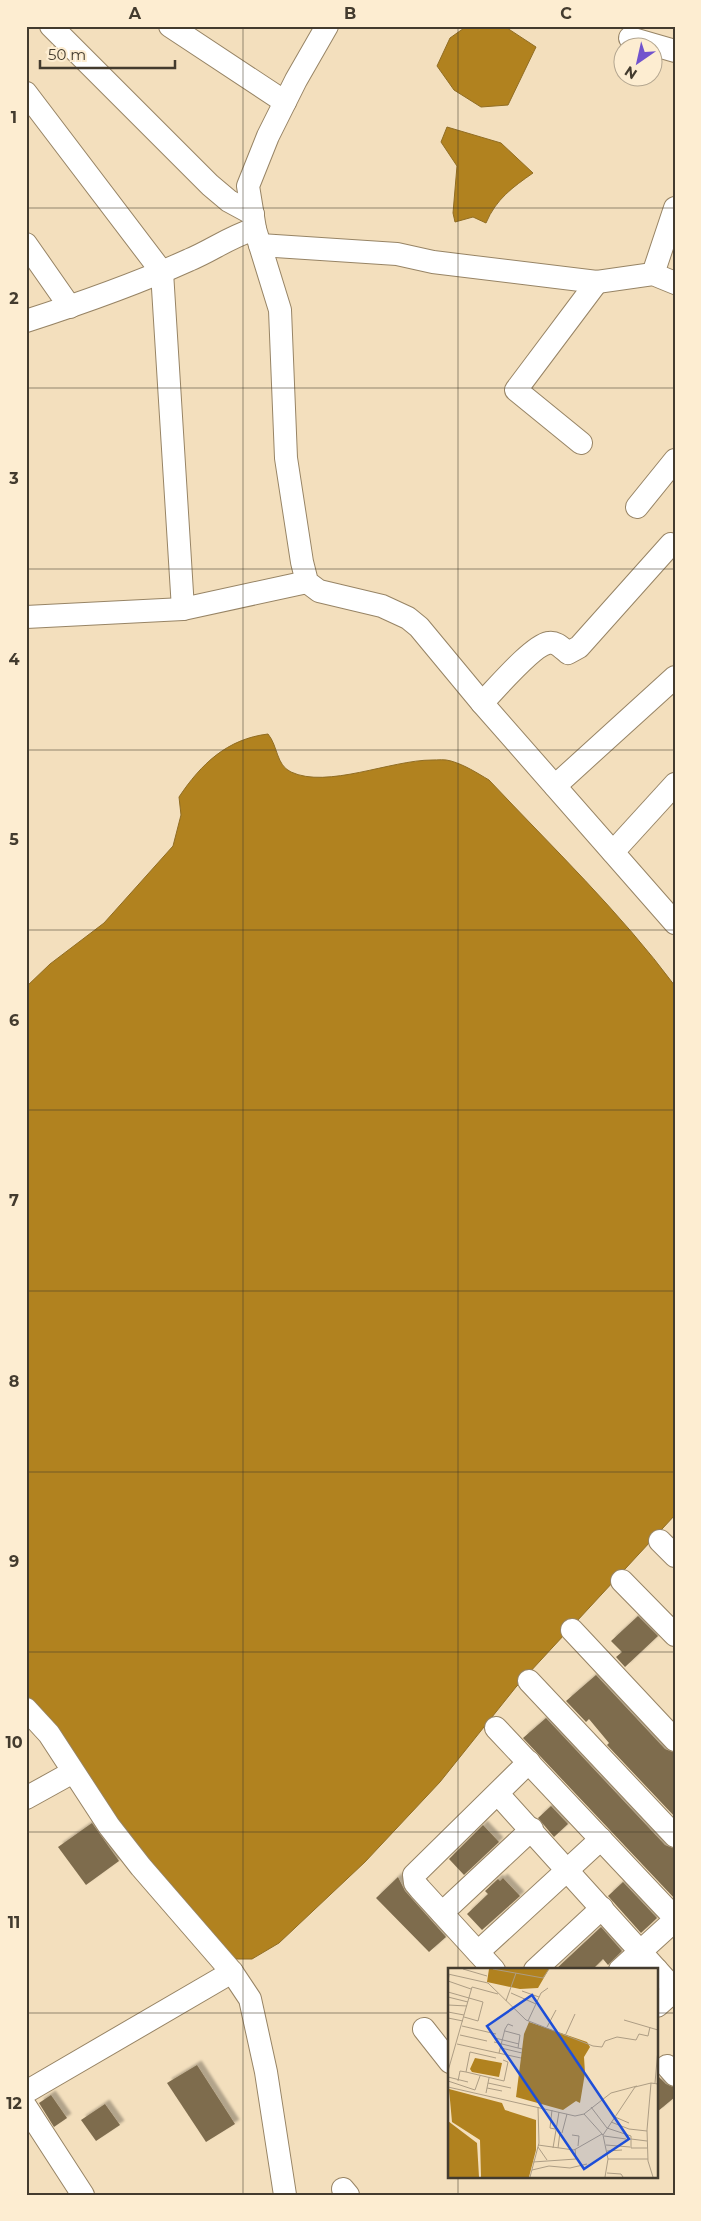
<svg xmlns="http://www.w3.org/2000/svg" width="701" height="2221" viewBox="0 0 701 2221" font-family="Montserrat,sans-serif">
<defs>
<filter id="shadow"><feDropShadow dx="4.5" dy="-4.5" stdDeviation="1" flood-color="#0004"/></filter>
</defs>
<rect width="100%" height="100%" fill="#f3dfbd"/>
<g fill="#b1821f" stroke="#906d24">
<path d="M467,26H504L536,47L508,105L481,107L454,90L437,66L450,38Z"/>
<path d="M447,127L501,143L533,173C513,187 496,199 486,223L473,217L455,222L453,213L457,166L441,142Z"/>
<path d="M268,734C278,746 276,765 291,772C327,789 391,760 432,760C438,760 445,759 451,761C465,765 477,773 489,780C552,847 620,912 675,986V1515L516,1687L440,1782L365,1862L279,1943L252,1959H237L227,1955L127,1838L55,1728L26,1697V987L50,964L104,923L173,846L181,815L179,797C201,764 227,739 268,734Z"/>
</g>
<g fill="#7e6c4e" filter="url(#shadow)">
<path d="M638,1616L658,1636L625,1667L616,1657L622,1652L611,1641Z"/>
<path d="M596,1675L665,1749L675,1753V1817L607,1745L609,1743L589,1719L586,1722L566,1701Z"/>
<path d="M546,1718L665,1845L675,1849V1899L523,1738Z"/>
<path d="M551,1806L568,1824L554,1837L538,1818Z"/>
<path d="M92,1823L119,1861L86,1885L58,1847Z"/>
<path d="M483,1825L499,1842L464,1875L449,1859Z"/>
<path d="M398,1877L405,1891L446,1937L429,1952L376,1898Z"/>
<path d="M503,1878L520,1896L482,1930L467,1914L488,1894L485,1891L498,1879L500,1881Z"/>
<path d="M623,1882L657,1918L641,1933L608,1896Z"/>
<path d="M601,1927L622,1951L608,1965L603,1959L592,1970H555Z"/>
<path d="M197,2065L235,2124L206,2142L167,2083Z"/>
<path d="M657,2075L666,2084L675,2088V2097L657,2112Z"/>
<path d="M51,2095L67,2118L54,2127L39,2103Z"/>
<path d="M105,2104L120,2125L96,2141L81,2120Z"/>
</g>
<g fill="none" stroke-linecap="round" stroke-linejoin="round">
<g stroke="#978465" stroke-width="24">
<g id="minor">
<path d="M51,26L210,185L229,201L253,214"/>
<path d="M170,26L285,102"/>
<path d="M630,38L675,51"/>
<path d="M26,93L162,272L183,609"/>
<path d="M255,229L280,310L286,458L302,562L307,582L319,591L382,606L408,618L419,627L482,703L675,923"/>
<path d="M26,244L70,307"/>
<path d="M260,245L397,254L433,262L597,282L653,274L675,283"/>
<path d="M653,274L675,208"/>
<path d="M26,321C82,303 136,284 189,260C213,250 229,237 255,229L248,186L268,136L296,80L327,26"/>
<path d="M581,443L516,390L597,282"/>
<path d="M637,507L675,460"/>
<path d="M26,617L183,609L307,582"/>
<path d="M482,703C495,690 532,646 548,643C556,641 562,648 568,653L579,647L671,544"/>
<path d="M555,786L675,677"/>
<path d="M613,852L675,784"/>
<path d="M660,1541L675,1556"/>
<path d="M622,1581L675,1635"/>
<path d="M572,1630L675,1740"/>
<path d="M529,1681L675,1836"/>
<path d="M26,1709L49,1734L109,1826L141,1867L232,1972L250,1999L266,2072L285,2195"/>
<path d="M496,1728L675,1918"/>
<path d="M498,1794L657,1970"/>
<path d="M26,1798L73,1772"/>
<path d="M442,1913L532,1829"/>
<path d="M478,1952L601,1839"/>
<path d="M494,1970L420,1889L415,1883L414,1875L529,1762"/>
<path d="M535,1970L602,1908"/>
<path d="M620,1970L675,1920"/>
<path d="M657,1970L675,1990"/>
<path d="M657,2006L675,1990"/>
<path d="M424,2029L450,2062"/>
<path d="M667,2066L675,2075"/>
<path d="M26,2092L232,1972"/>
<path d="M26,2107L83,2195"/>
<path d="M343,2189L348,2195"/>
</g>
</g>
<use href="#minor" stroke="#fff" stroke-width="22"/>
</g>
<path fill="none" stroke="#433b2e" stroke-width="1" stroke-opacity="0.55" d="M243,26V2195M458,26V1970M26,208H675M26,388H675M26,569H675M26,750H675M26,930H675M26,1110H675M26,1291H675M26,1472H675M26,1652H675M26,1832H675M26,2013H450M657,2013H675M458,2177V2195"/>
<g transform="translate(448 1968)">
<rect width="210" height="210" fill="#f3dfbd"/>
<path d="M41,1H101L90,20L72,21L39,14ZM81,54L139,74L142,79L136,89L137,105L132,135L128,133L115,142L68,129L76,66ZM27,90L54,95L51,109L24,104L22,101ZM1,121L54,135L57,142L88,152V182L81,209H33L32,172L4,154ZM0,153L29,175L31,209H0Z" fill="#b1821f"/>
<path fill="none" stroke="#ad9d84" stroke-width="1" d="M15,1L39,8M45,1L95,10L101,1M0,6L40,15L78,52L145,78L154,79L157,73L169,69L188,72L191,66L200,68L202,59M1,7L0,13L23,21M74,23L91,29M0,24L35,34L30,53L16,49M63,25L88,36M0,29L20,34M58,33L68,5M0,37L19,38M0,44L16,47M0,50L15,53M176,52L210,62M80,53L93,25L100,20M14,58L48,66M99,59L108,42M57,63L72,67L70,80M12,67L39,73M117,68L127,46M47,70L71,76M46,74L74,81M9,76L73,90M53,80L74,85M51,85L57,61L60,56L65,58M48,90L22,84L18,104L56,113L60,94L55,92M0,103L24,19L50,26M0,109L20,114M0,113L27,122L32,108M10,113L12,103L18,104M40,115L63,120M207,115L210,81M0,119L127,148L136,146L155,167M39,120L54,123M38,125L41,110M143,139L159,160L183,168V180H199M104,142L102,160L107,161M136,146L163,125L189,118M167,149L181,155M163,154L181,161L199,163M114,165L119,146M124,167L131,168L130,178M156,168L178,171M183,171L199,173M90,177L126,182L154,166M158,177L182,179M90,179L99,192M105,180L111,144M110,180L112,164M159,183L174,182M160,191H200M85,194L128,191L127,181M84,202L101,198L122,200L139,196M159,205L173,206L175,209M82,209L91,175L90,139M157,209L160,191L155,167L187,119L203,115M205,209L200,193L199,162L203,115L210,116"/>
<path fill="#1d4ed8" fill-opacity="0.15" stroke="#1d4ed8" stroke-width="2.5" d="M84,27L181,171L136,201L39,58Z"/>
<rect width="210" height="210" fill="none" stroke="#433b2e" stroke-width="2.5"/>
</g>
<rect width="701" height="2221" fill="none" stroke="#fdedd1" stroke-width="55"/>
<g transform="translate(638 62) rotate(214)"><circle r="24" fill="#fdedd1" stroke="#b3a690"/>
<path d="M0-4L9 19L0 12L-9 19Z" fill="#7153cd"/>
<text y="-8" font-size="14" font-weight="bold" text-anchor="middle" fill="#433b2e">N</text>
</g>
<path d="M40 60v8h135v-8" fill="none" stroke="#433b2e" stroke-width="2.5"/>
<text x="48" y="60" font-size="15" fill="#433b2e" stroke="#fdedd1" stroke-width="4" paint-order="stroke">50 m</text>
<rect x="28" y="28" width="646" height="2166" fill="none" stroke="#433b2e" stroke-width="2"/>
<g font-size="16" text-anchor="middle" font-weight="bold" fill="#433b2e">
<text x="135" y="19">A</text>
<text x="350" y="19">B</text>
<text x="566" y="19">C</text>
<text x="14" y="123">1</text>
<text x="14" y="304">2</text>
<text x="14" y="484">3</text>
<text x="14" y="665">4</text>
<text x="14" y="845">5</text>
<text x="14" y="1026">6</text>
<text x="14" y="1206">7</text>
<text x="14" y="1387">8</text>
<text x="14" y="1567">9</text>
<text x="14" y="1748">10</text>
<text x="14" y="1928">11</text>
<text x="14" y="2109">12</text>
</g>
</svg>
